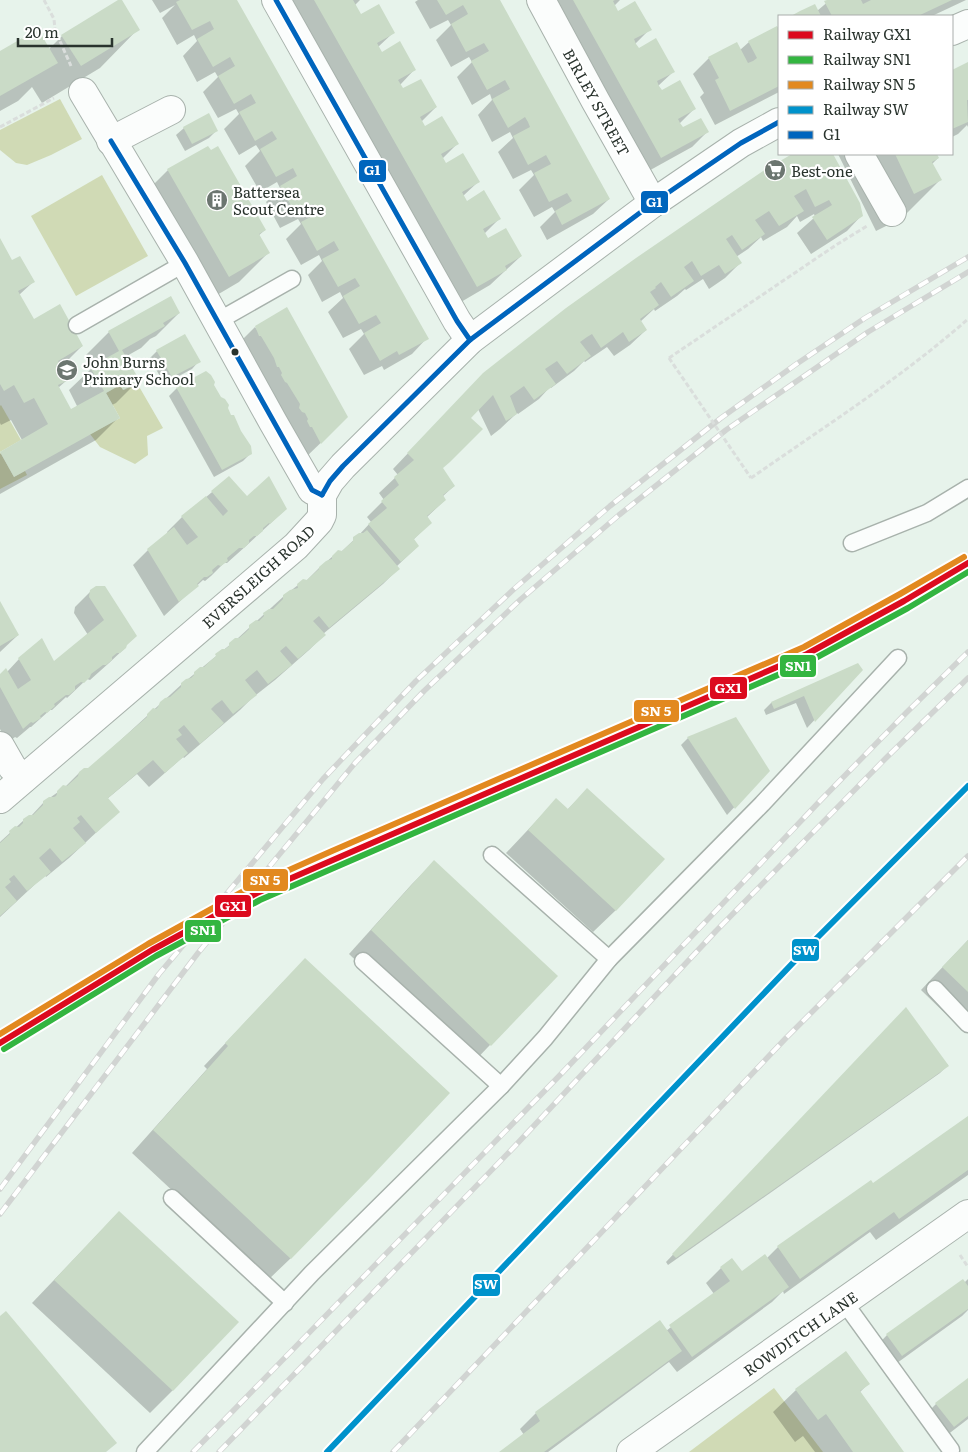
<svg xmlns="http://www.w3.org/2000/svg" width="968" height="1452" viewBox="0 0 968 1452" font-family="Literata,serif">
<rect width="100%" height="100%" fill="#e7f3eb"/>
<g fill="#d0dab5">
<path d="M60,99L82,139L51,155L27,165L16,163L0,150V130Z"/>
<path d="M102,175L148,256L76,296L31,216Z"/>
<path d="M137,383L163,428L147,436L148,455L135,464L100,447L90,434L120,418L106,393L120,385L124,390Z"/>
<path d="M1,405L21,440L0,452V406Z"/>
<path d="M0,452L14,477L25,471L27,475L0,489Z"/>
<path d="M774,1388L823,1452H689Z"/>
</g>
<g fill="#0003">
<path d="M152,0H235L427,338L412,354L384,370L382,366L364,375L349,349L364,334L361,329L343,338L328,312L343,298L340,292L322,302L308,275L322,261L319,255L301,265L286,239L301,224L298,219L280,228L266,202L280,188L277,182L260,192L245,166L260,151L256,145L239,155L224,129L239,114L236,109L218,118L203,92L218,77L215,72L197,82L183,56L197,41L194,35L177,45L162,18L175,5L160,13Z"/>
<path d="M290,0H360L355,5L360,15L393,33L378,47L382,53L414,70L400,85L403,90L436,107L421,122L424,128L457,144L442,159L445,165L478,182L463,196L466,202L499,219L484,234L488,240L521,256L490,285L461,302Z"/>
<path d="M418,0H499L609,199L593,214L547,240L540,227L555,212L552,207L534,217L519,190L534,175L531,170L513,179L498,152L513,138L510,132L492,142L478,115L492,100L490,94L472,105L457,77L472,62L469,57L451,67L436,40L451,25L448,20L430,29L415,2Z"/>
<path d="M549,0H620L614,6L617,12L650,29L635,44L638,49L673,72L658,86L662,92L694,109L679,124L683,129L707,132L692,147L645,173Z"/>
<path d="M830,0H966L932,16H794L814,6L817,11Z"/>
<path d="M779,28V92L715,125L700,97L704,93L693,74L709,58L740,50L749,42Z"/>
<path d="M138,29L100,68L42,103L32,87L18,101L0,111V52L49,49L62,36Z"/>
<path d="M968,63V127L967,125L958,134L952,137V71Z"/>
<path d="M184,128L216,131L209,138L185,151L176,135Z"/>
<path d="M794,154H832L859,203L862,215L847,231L811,254L797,233L815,217L814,214L800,222L797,216L787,227L763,241L761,237L748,249L736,257L740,263L725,278L709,289L703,279L686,290L685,289L677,296L655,311L654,309L640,322L646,330L630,345L614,356L607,347L585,362L584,361L574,371L551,388L550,387L539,399L518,414L517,413L500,429L491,436L478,409L469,418L442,469L454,486L442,497L445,500L426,518L430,523L413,540L418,546L396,567L398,569L383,584L323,634L324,635L309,650L275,680L252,698L240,710L184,758L183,757L149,787L137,774L107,799L118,812L69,858L46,877L45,875L0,917V842L24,820L31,816L44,802L65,787L79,773L89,769L182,684L237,639L284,596L298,585L306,581L319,568L339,551L341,552L358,536L371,522L367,517L384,500L379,493L398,475L393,469L468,390L764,172Z"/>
<path d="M838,154H936L938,158L932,164L940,180L902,218L876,231Z"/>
<path d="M168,170L265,230L258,236L268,253L239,282L200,305L139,199Z"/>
<path d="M0,241L12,262L33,282L19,295L33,321L82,346L60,368L67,380L58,388L71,411L77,406L69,390L93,367L86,355L109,332L179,313L156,336L150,339L141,348L125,357L138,381L116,403L112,405L118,418L96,440L0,494V454L22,440L11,420L1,425L0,423Z"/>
<path d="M255,327L331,433L305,458L240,342Z"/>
<path d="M157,351L199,361L192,369L164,384L150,358Z"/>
<path d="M206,372L251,453L243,461L214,477L169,396L177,388Z"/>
<path d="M229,478L247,498L286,509L246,546L227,563H224L211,576L205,581L203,580L164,616L133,565L148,550L168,534L167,532L182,517Z"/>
<path d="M91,591L125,648L109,663L90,680L87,679L67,698L66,697L52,710H50L31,727H30L17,738L15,737L7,743L0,729V676L7,672L19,659L53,663L88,635L74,613L75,607Z"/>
<path d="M0,603L18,635L0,652Z"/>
<path d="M861,670L807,728L796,703L766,715L764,710L771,703Z"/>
<path d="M688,738L768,771L727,815L681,745Z"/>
<path d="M587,790L616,910L593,932L506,853L556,800L567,810Z"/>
<path d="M434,862L556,976L468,1068L349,954L412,884Z"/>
<path d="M968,940V1014L955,1023L921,990Z"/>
<path d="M283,982L291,1258L268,1280L132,1153L207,1069L204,1066Z"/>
<path d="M899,1016L948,1065L940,1073L668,1265L666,1262Z"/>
<path d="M968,1118V1175L876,1240L870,1232L784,1294L783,1291L772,1302L677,1372L669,1362L548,1452H501L524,1435L520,1429L536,1413L659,1322L666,1331L714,1294L706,1283L721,1268L741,1273L766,1259L778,1247L871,1181L873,1185Z"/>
<path d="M119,1212L173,1390L150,1413L32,1303Z"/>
<path d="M968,1279V1310L962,1316L886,1371L872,1351L887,1335L962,1281L964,1283Z"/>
<path d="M968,1380V1419L938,1442L921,1419L936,1404Z"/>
<path d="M868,1384L859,1393L902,1452H815L803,1436L795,1442L773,1412L796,1390Z"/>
</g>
<g fill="#cadbc7">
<path d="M118,0H122L140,30L81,66L61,35Z"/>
<path d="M180,0H237L429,339L399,355L397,351L380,361L364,333L381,323L376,315L359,324L343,296L360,286L355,278L338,287L322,259L339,250L334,241L317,251L301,222L318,213L316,209L313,204L296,214L280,186L297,176L293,168L276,177L260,149L277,139L272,131L255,141L239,112L256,103L251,94L234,104L218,76L235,66L230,57L213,67L197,39L214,29L210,21L192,30L176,2Z"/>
<path d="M314,0H353L361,14L379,4L395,33L377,43L382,52L400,41L416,70L398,80L403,88L421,79L437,107L420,117L425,126L442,116L459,144L441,154L446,163L463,153L480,182L462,192L467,201L484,190L501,219L483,229L488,238L506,228L522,256L505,266L507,270L477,287Z"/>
<path d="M437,0H500L610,199L562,225L555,211L572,201L567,193L549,202L534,173L551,164L546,155L528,165L513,136L530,127L528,122L525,117L508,128L492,99L510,89L505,80L487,90L471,61L489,51L484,43L466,52L451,24L468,14L466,10L463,5L446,15Z"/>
<path d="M573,0H615L613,1L618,11L635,1L652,30L634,39L636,44L639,48L656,38L675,72L657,81L659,86L662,90L680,80L696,109L678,119L680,123L683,127L701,118L709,132L661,158Z"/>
<path d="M827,0H861L863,4L871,0H952L918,16H832L824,1Z"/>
<path d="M815,4L821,16H791L800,11Z"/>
<path d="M777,26L779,29V86L730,111L715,80L719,78L708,57L737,42L748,63L753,61L757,58L748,41Z"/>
<path d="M38,29L58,63L0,96V51Z"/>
<path d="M968,62V100H967L968,122L952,129V70Z"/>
<path d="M209,113L218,131L192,144L183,127Z"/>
<path d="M208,146L211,150L218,146L266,230L259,234L270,253L229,277L167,169Z"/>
<path d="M792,154H833L860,203L863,216L827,240L812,217L832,205L829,200L815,207L806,189L794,196L804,211L779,226L769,211L755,220L765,234L742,250L732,235L726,239L742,263L725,274L719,265L701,276L692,261L684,267L694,281L684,288L671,297L661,282L655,287L656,288L650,292L659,305L640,319L647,330L629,342L623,332L601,348L592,334L587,337L580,342L591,356L567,374L557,361L545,369L556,384L534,400L524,386L510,396L517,414L506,421L493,395L471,418L483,429L450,462L443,468L455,486L443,495L446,500L427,516L432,523L414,539L419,546L401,562L368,524L387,508L381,501L399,485L394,477L414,460L407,453L483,373L566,308L636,258L763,171Z"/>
<path d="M895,154H937L939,158L932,162L942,180L914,194Z"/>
<path d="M0,238L12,260L20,256L35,282L18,291L34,319L60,304L83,346L58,361L69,380L58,385L71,409L104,391L90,367L119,351L108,331L171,296L180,313L163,323L165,326L122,350L140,381L123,390L120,385L106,393L120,418L14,477L0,452L48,424L34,398L24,403L14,385L4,391L0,384Z"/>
<path d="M287,307L348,417L321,444L312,427H310L307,421L308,419L305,413L302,412L299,408L300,404L287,383L285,382L281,375L282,373L279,367H277L274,358L261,336H259L255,326Z"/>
<path d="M185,334L201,362L172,377L156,350Z"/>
<path d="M206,371L211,375L215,382L214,385L221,397L225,399L229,405L228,408L231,415H234L241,431L251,446L252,454L222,470L176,387Z"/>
<path d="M229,476L247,496L269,476L287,509L270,524L269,523L263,528V531L257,536H254L249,540V543L244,548H239L227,558L228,561L221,566L218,565L212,570L213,573L207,577H204L197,584L199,586L179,602L147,549L174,527L187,545L198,537L181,516L206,496L223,516L228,511L211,491Z"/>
<path d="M367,530L400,569L329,628L319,616L313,621L326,635L298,659L286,646L280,651L292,665L268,684L257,670L245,680L257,695L233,714L222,700L215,705L211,709L224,723L200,744L184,725L178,730L182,735L176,739L188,753L165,773L153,760L114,793L108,798L120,812L96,833L81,815L77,818L80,822L73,828L86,843L62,862L50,848L39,858L51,872L27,891L14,875L9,879L11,882L5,887L17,901L0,916V843L10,834L9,831L15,826L19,827L23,823V819L29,815H33L43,805V801L49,797H54L56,796L57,794V791L63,785L67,786L78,776L79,772L84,768H88L147,717V714L153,708L156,709L158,707L160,702L165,698L170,697L181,687V683L186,679L191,678L194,675V672L200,667H204L209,662L216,656L215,654L222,649H225L229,646V643L235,638H239L245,633L249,629V625L256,620L259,621L264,616L263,613L269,609H273L283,599V595L290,590L298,588L297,584L303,579L307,580L319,569V567L326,561L332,559V556L338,550L342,551L353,541V537L359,533H363Z"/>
<path d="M96,586H105L137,636L127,645L126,648L120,653H117L112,657V660L106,665H103L91,674L90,677L84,683L81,682L75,686V690L69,695H66L54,704L55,706L47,713L45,712L40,716L41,718L33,723L31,722L23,729L0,687V674L6,668L18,689L31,680L18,658L42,638L54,661L104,620L89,597L90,590Z"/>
<path d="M0,601L19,635L0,646Z"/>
<path d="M858,663L863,670L815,722L804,696L774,709L771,702Z"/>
<path d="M736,717L770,771L735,809L687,737Z"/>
<path d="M587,788L665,859L616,911L528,830L556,798L568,809Z"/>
<path d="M434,860L558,976L491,1046L371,930Z"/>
<path d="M968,940V992L942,967Z"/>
<path d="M305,958L450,1093L370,1178L291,1259L153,1130L228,1046L225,1043Z"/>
<path d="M906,1007L949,1066L676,1258L672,1254Z"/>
<path d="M968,1116V1170L899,1219L894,1212L800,1279L777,1246L871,1180L873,1183Z"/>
<path d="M119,1211L239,1322L173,1391L54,1280Z"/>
<path d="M765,1254L789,1287L692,1357L669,1325L730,1281L720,1267L732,1258L742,1271Z"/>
<path d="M963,1279L968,1286V1309L902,1356L886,1334Z"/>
<path d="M6,1311L117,1443L106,1452H0V1316Z"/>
<path d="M660,1320L682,1351L544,1452H499L540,1421L535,1412Z"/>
<path d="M846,1351L870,1384L860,1391L904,1452H853L826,1414L818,1420L795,1389Z"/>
<path d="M968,1378V1416L954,1427L935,1403Z"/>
</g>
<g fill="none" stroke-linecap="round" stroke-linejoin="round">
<g stroke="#a8b2ac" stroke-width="19">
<g id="service">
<path d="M218,321L292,279"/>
<path d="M77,325L185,263"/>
<path d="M852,543L927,513L968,488"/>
<path d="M492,855L609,959"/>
<path d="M363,961L501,1086"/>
<path d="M935,989L968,1024"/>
<path d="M172,1198L285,1303"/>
<path d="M844,1302L951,1450"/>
<path d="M145,1452L312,1273L501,1086L545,1038L609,959L762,804L898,658"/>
</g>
</g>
<g stroke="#a8b2ac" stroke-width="30">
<g id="minor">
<path d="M276,0L457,321L470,340"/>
<path d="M541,0L595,100L653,203"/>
<path d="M952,31L968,24"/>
<path d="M83,92L185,263L273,422L312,490L322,495"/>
<path d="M111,141L171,110"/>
<path d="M859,154L892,212"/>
<path d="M0,746L12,767L23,779"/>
<path d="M0,799L296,546L319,521L322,515V495L330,481L343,466L470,340L653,203L741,143L779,122"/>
<path d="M631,1452L968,1214"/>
</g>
</g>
<g stroke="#dadedc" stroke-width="3" stroke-dasharray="5 2.5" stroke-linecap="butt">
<path d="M44,0L54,19L55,30L71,66"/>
<path d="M0,127L54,98"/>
<path d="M669,358L836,245L867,226"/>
<path d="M751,478C824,427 901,378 968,319"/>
<path d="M960,1255L968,1267"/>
</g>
<use href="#service" stroke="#fbfdfc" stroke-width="16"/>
<use href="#minor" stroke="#fbfdfc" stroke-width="28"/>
<g stroke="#d1d4d2" stroke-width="5.5">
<g id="rail">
<path d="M0,1189L159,974L323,779L416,681L514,589L610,506L721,418L795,365L865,318L968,257"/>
<path d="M0,1214L198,953L355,763L424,691L521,599L619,515L726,430L868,332L968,272"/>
<path d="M193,1452L562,1073L819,802L906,713L968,652"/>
<path d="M219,1452L515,1146L716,931L886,758L968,678"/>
<path d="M393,1452L786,1038L968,856"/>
</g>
</g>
<use href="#rail" stroke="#fff" stroke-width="4" stroke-dasharray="11" stroke-linecap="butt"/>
<path stroke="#dadedc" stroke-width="3" stroke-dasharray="5 2.5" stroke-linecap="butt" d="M669,358L751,478"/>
<g stroke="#fff" stroke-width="9">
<g id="bus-1">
<path d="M276,0L457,321L470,340"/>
<path d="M111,141L185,263L312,490L322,495"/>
<path d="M322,495L330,481L343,466L470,340L653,203L741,143L779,122"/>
</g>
</g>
<use href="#bus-1" stroke="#0065bd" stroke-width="5"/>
<g stroke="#fff" stroke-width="10">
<path id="rail-1" d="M0,1043L152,950L257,893L807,654L904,601L968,563"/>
</g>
<g stroke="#fff" stroke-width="10">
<path id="rail-2" d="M4,1049L156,956L260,900L810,661L908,608L968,572"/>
</g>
<g stroke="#fff" stroke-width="10">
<path id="rail-3" d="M0,1034L148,944L253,886L332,851L804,647L900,594L964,557"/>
</g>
<g stroke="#fff" stroke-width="10">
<path id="rail-4" d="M327,1452L809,946L968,786"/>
</g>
<use href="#rail-1" stroke="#dc0a1e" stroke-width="6"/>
<use href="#rail-2" stroke="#33b540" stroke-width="6"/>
<use href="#rail-3" stroke="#e2891f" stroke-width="6"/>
<use href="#rail-4" stroke="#0092cb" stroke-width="6"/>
</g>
<defs>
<g id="supermarket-disc" transform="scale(1.125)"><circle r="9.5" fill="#6c7670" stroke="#fff"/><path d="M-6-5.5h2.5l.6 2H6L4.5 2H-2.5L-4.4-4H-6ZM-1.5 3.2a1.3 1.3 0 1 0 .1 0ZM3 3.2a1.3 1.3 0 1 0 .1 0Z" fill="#fff"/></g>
<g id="building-disc" transform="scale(1.125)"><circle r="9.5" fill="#6c7670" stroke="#fff"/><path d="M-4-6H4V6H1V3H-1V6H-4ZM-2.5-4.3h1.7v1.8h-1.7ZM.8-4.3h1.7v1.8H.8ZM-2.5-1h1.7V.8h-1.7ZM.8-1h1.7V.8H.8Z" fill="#fff"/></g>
<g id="school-disc" transform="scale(1.125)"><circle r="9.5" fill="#6c7670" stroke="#fff"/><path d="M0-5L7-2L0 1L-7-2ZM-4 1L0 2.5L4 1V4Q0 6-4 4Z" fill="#fff"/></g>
</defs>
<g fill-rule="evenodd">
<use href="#supermarket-disc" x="775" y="170"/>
<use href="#building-disc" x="217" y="200"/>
<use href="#school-disc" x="67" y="370"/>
</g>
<circle fill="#29332d" stroke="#fff" stroke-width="2" cx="235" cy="352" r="4.5"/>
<g text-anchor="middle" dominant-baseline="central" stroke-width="4.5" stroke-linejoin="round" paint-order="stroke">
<g font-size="15" fill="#29332d" stroke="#fff">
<text transform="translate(597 102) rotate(61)">BIRLEY STREET</text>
<text transform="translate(258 576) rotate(-42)">EVERSLEIGH ROAD</text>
<text transform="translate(800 1333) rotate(-35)">ROWDITCH LANE</text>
</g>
<g font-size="15" fill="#29332d" stroke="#fff" text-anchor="start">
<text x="791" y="170">Best-one</text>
<text x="233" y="191">Battersea<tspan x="233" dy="17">Scout Centre</tspan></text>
<text x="83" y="361">John Burns<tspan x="83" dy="17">Primary School</tspan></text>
</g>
</g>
<g stroke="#fff" stroke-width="2">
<rect x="358" y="159" width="29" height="24" rx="5" fill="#0065bd"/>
<rect x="640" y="190" width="29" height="24" rx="5" fill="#0065bd"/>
<rect x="779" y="654" width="38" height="24" rx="5" fill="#33b540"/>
<rect x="709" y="676" width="39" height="24" rx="5" fill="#dc0a1e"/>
<rect x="633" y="699" width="47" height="24" rx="5" fill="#e2891f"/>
<rect x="242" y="868" width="47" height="24" rx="5" fill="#e2891f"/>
<rect x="214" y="894" width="38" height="24" rx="5" fill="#dc0a1e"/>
<rect x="184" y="919" width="38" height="24" rx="5" fill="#33b540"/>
<rect x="791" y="938" width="29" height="24" rx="5" fill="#0092cb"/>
<rect x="472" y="1273" width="29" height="24" rx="5" fill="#0092cb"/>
</g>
<g font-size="14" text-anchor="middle" font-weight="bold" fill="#fff">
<text x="372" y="175">G1</text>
<text x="654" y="207">G1</text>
<text x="798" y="671">SN1</text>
<text x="728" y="693">GX1</text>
<text x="656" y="716">SN 5</text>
<text x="265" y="885">SN 5</text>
<text x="233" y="911">GX1</text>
<text x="203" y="935">SN1</text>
<text x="805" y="955">SW</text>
<text x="486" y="1289">SW</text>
</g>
<rect x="778" y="15" width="175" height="140" fill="#ffffff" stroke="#a9adab"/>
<rect x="788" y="31" width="25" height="8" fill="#dc0a1e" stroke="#a9adab"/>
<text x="823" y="40" font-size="15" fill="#29332d">Railway GX1</text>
<rect x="788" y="56" width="25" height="8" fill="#33b540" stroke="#a9adab"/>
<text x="823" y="65" font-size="15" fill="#29332d">Railway SN1</text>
<rect x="788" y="81" width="25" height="8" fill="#e2891f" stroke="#a9adab"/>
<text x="823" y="90" font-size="15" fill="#29332d">Railway SN 5</text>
<rect x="788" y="106" width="25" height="8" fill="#0092cb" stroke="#a9adab"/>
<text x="823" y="115" font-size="15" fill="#29332d">Railway SW</text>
<rect x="788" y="131" width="25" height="8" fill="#0065bd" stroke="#a9adab"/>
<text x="823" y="140" font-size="15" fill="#29332d">G1</text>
<path d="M18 38v8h94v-8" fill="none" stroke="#29332d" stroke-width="2.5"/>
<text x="25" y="38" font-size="15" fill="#29332d" stroke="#ffffff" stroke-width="4" paint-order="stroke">20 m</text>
</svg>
